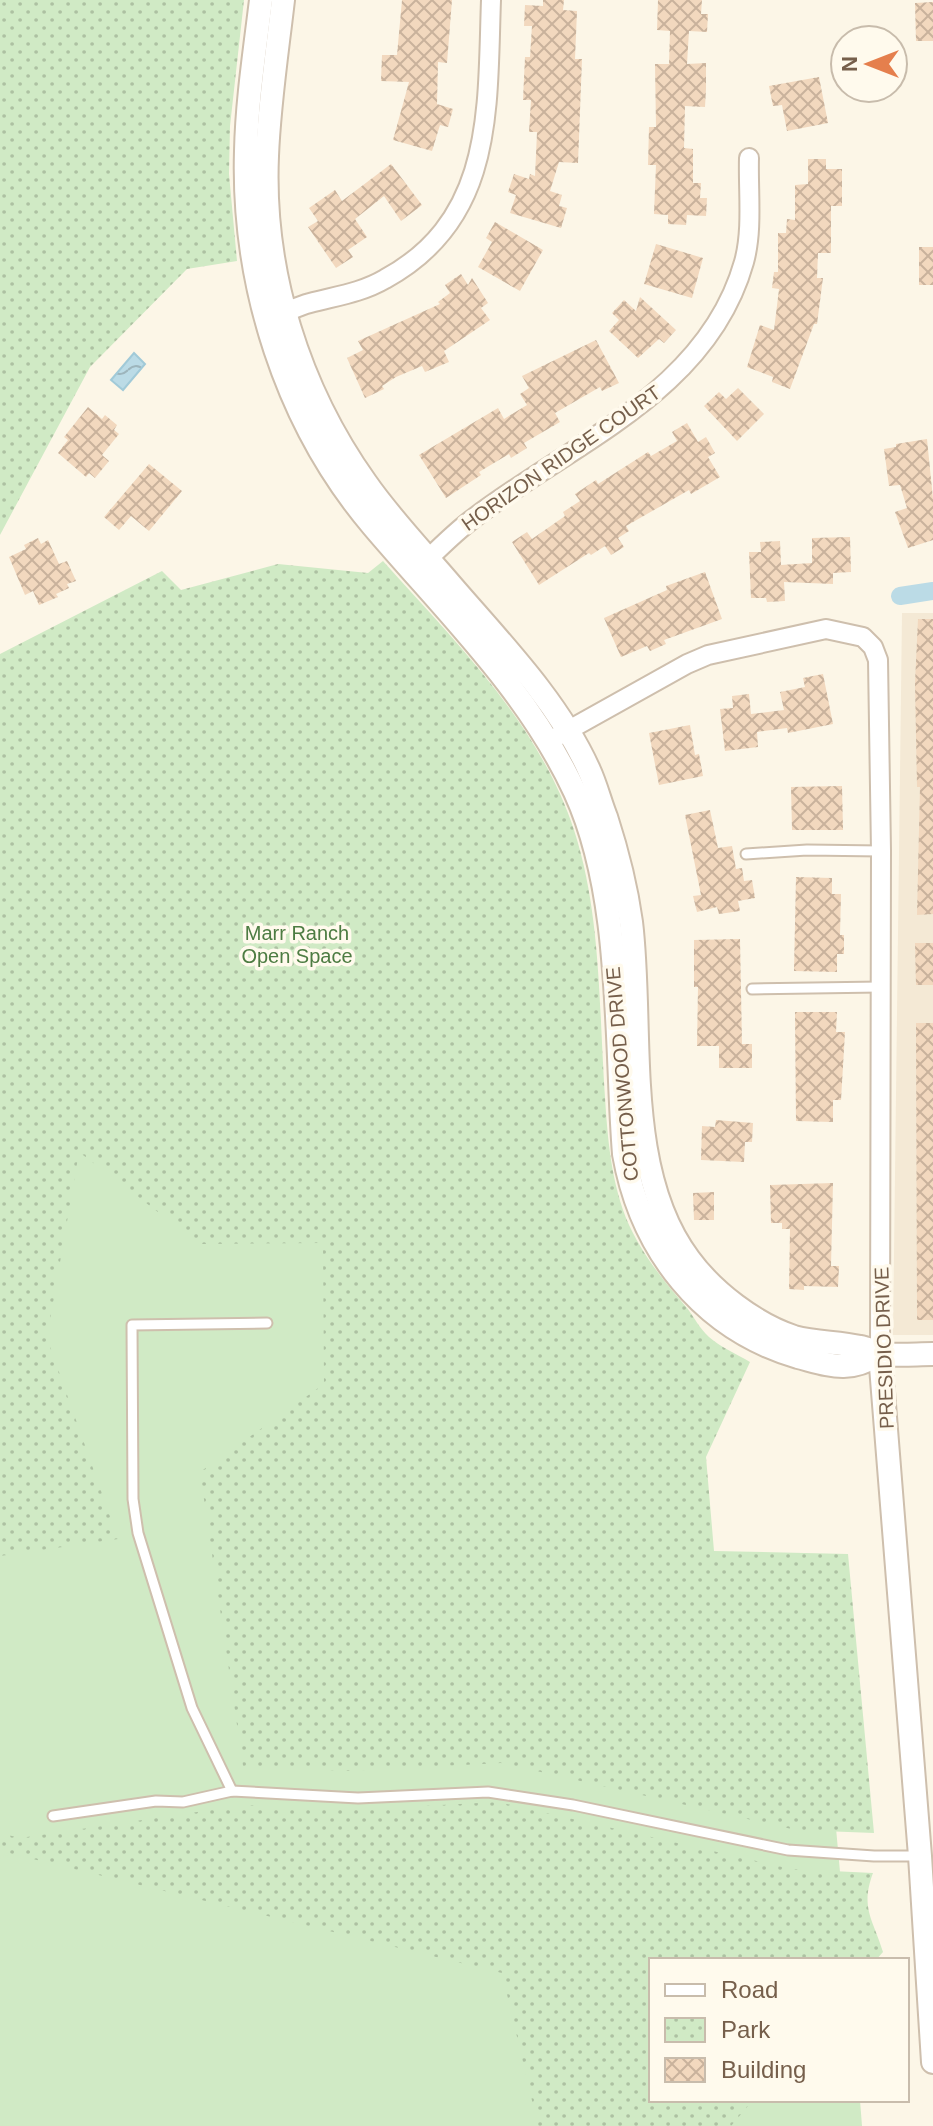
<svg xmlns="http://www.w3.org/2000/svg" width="933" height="2126" viewBox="0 0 933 2126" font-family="Helvetica,sans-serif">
<defs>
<pattern id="park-dots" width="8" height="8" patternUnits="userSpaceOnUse" patternTransform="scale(2)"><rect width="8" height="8" fill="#d0eac5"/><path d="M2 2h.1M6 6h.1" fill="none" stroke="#adc1a2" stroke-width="1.8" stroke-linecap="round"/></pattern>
<pattern id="water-waves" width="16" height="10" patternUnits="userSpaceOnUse" patternTransform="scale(2)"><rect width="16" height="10" fill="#bbdbe6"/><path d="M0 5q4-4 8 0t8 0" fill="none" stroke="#9db5bc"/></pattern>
<pattern id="building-cross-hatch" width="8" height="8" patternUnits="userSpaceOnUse" patternTransform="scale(2)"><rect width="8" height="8" fill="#f2d8be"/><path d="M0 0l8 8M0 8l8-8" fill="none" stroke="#c9b29c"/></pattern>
</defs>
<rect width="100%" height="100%" fill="#fcf6e7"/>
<path fill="#f4e9d5" d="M902,613H933V1335H893Z"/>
<path fill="#d0eac5" d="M0,798L656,1590L816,1608L848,1960H651V2100H860L862,2126H0Z"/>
<g fill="url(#park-dots)">
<path d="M0,0H244L230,126L229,174L237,261L187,269L90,367L0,535Z"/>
<path d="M383,561C456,643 539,723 574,830C600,910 599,998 604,1082C607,1128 609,1174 626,1218C640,1252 663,1280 687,1308C694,1317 700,1329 709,1337C720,1347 737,1354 750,1362L706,1457L714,1551L848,1554L874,1833L796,1830L501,1763L346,1771L243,1766L200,1472L324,1384L323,1243L200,1244L79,1152L47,1338L118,1539L0,1556V654L162,571L181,590L278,564L368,573Z"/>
<path d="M498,1802L791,1869L873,1873C860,1908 873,1919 883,1952L876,1960H651V2100H753L731,2126H538L502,1973L0,1851V1833L20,1838L245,1805L346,1810Z"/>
</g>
<path fill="url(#water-waves)" stroke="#a1cad8" stroke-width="2" d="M134,353L145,364L123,390L111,380Z"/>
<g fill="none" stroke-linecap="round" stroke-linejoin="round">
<path stroke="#bbdbe6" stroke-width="18" d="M900,596L933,591"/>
</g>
<g fill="url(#building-cross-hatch)">
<path d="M402,0H452L447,63L438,62L437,104L453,109L448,127L440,125L432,151L393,140L409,82L381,81L382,55H397Z"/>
<path d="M543,0H564L563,10L577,11L575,59H582L578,163L559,162L550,191L562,195L559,206L567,208L561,228L510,213L516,195L508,192L514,174L529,179L530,174L535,176L537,132H529L531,100H523L525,57H530L532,26H524L525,5L543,6Z"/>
<path d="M658,0H702L701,14H708L707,32L689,31L687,64L706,63V89L705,107L685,106L684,148L693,149V183H701L700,198H707L706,216L687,215L686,225L668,224V215L654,214L656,165H648L649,127H656L655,64H669L670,31L657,30Z"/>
<path d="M933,2V41H916L915,3Z"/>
<path d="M819,77L828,123L787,131L782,105L773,106L769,86Z"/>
<path d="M808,159H826V169H842V206H831V253H818L817,278H823L817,324H814L790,389L772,382L773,377L747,367L760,325L774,330L779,289L772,288L774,272H778V233H786L787,219L795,220V185L808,184Z"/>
<path d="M391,164L422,205L401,221L384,196L355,219L367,237L348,250L353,257L336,268L308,227L318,221L309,208L335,190L342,201Z"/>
<path d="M495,222L543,250L520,291L478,267L492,242L486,238Z"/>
<path d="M656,244L703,258L692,298L644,284Z"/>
<rect x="919" y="247" width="14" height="38"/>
<path d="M461,274L468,285L472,278L488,303L481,308L490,320L444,351L449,362L425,372L422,366L396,377L382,386L384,389L365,398L347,358L363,350L358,341L440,304L438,302L450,293L445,285Z"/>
<path d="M640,297L676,330L664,343L659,339L638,358L609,331L619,320L612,313L624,300L636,311Z"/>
<path d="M596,340L619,383L602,391L600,387L555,413L560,422L524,443L527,448L511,458L509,454L479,472L481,475L446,498L419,455L498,408L504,419L527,405L520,394L529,388L522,376Z"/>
<path d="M738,388L764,414L737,441L704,406L719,392L726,399Z"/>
<path d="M88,407L102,419L105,415L117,425L114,430L119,434L102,455L109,461L95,478L89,473L86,477L58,453L68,440L64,437Z"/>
<path d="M687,423L698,442L706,437L715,453L708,457L720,477L691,494L689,490L626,526L629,531L618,538L624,547L611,555L605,546L591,555L589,553L539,585L512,542L527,532L532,539L565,516L563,512L580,501L575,494L596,480L598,484L648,452L651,456L677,441L672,432Z"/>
<path d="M927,439L933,499V540L908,548L895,512L907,508L900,485L889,486L884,449L896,447V444Z"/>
<path d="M149,464L182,491L149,531L131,516L119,530L104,517Z"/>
<path d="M850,537L851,572L833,573V584L784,582L785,601L767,602L766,598H751L749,552H761L760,542L780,541L781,565L812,563V538Z"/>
<path d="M38,538L41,544L48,540L59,564L67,561L76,581L67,584L69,588L56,594L58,597L39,605L33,591L25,595L9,557L26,549L24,545Z"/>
<path d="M705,572L722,619L664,640L666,644L650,651L647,646L621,657L604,618L667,590L666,586Z"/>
<path d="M918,619H933V914L917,915L920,787H917L915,683Z"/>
<path d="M823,674L833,724L788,733L787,728L757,732L758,747L725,751L720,709L733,708L732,696L749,694L751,714L784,710L780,692L805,687L803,678Z"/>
<path d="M690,725L695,755L699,754L703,776L659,785L649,733Z"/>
<path d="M842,786L843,830H792L791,787Z"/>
<path d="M710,810L718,848L732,846L736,869L742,868L744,881L752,880L755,898L738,901L740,911L719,914L717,907L697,912L693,896L701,895L685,815Z"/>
<path d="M796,877L832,878V894H841L840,935H844V954H837V972L794,971Z"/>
<path d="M740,939L742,1044H752V1068H719V1046H697L698,987H694V940Z"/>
<path d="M915,943H933V985H916Z"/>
<path d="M795,1012H837L836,1032H845L841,1100H833V1122L796,1121Z"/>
<path d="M916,1023H933V1320H917Z"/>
<path d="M716,1120L753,1123L752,1142H745L744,1162L701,1160L702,1126L715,1127Z"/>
<path d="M833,1183L831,1266H839L838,1287L804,1286V1290L789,1289L790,1229H782V1223H771L770,1185Z"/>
<path d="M714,1192V1220H694L693,1193Z"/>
</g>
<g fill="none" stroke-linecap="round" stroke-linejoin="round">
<g stroke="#cebfad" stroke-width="13">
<g id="service">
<path d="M746,854L807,850L881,851"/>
<path d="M752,989L880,987"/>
<path d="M232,1791L192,1708L138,1533L133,1499L132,1325L267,1323"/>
<path d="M53,1816L156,1801L183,1802L232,1791L358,1798L488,1792L573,1805L788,1850L874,1856H920"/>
</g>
</g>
<g stroke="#cebfad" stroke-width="22">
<g id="minor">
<path d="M276,316C287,312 298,306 310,303C336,296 361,293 385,279C495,219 487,109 491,0"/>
<path d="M420,567C436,551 452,535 470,521C567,445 707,394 744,262C753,230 748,191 749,158"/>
<path d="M558,736L687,664L708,655L826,629L863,637L873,647L878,660L881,851L880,1354"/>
</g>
</g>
<g stroke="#cebfad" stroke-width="26">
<g id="tertiary">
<path d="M261,0C255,50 247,101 246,151C242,284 286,424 373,526C445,611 528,690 575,792C623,896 615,1040 624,1154C641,1250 702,1329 798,1357C833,1366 848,1373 880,1354"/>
<path d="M283,0C277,52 269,104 267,156C262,272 299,389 366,483C391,519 423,552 451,585C500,642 558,701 589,770C596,785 600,802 606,817C617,851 626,886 631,922C644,1028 622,1170 689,1259C713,1292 755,1324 794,1337C816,1343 838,1342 860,1347C868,1348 875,1353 883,1354C899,1356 917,1354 933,1354"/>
<path d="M880,1354L920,1856L933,2062"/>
</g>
</g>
<use href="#service" stroke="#fff" stroke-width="9"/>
<use href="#minor" stroke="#fff" stroke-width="18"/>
<use href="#tertiary" stroke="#fff" stroke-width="22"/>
</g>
<g text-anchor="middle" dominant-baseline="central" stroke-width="7" stroke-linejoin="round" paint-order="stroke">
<g font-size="20" fill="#765f4b" stroke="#fffaed">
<text transform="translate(561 458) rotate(-35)">HORIZON RIDGE COURT</text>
<text transform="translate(622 1074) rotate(-95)">COTTONWOOD DRIVE</text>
<text transform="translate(884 1348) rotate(-92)">PRESIDIO DRIVE</text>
</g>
<g font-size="20" fill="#4d7c42" stroke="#fffaed">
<text x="297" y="933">Marr Ranch<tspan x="297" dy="23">Open Space</tspan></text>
</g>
</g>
<rect x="649" y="1958" width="260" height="144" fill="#fffaed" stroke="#c8bcac" stroke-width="2"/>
<rect x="665" y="1984" width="40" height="12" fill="#ffffff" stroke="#c8bcac" stroke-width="2"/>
<text x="721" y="1998" font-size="24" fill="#765f4b">Road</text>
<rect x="665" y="2018" width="40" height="24" fill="url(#park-dots)" stroke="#c8bcac" stroke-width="2"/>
<text x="721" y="2038" font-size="24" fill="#765f4b">Park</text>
<rect x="665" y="2058" width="40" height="24" fill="url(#building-cross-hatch)" stroke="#c8bcac" stroke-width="2"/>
<text x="721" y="2078" font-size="24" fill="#765f4b">Building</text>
<g transform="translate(869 64) rotate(270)"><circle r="38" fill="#fffaed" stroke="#c8bcac" stroke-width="2"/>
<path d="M0-6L14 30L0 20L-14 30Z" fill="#e57f4d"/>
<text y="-12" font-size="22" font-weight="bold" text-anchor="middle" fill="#765f4b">N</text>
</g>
</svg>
